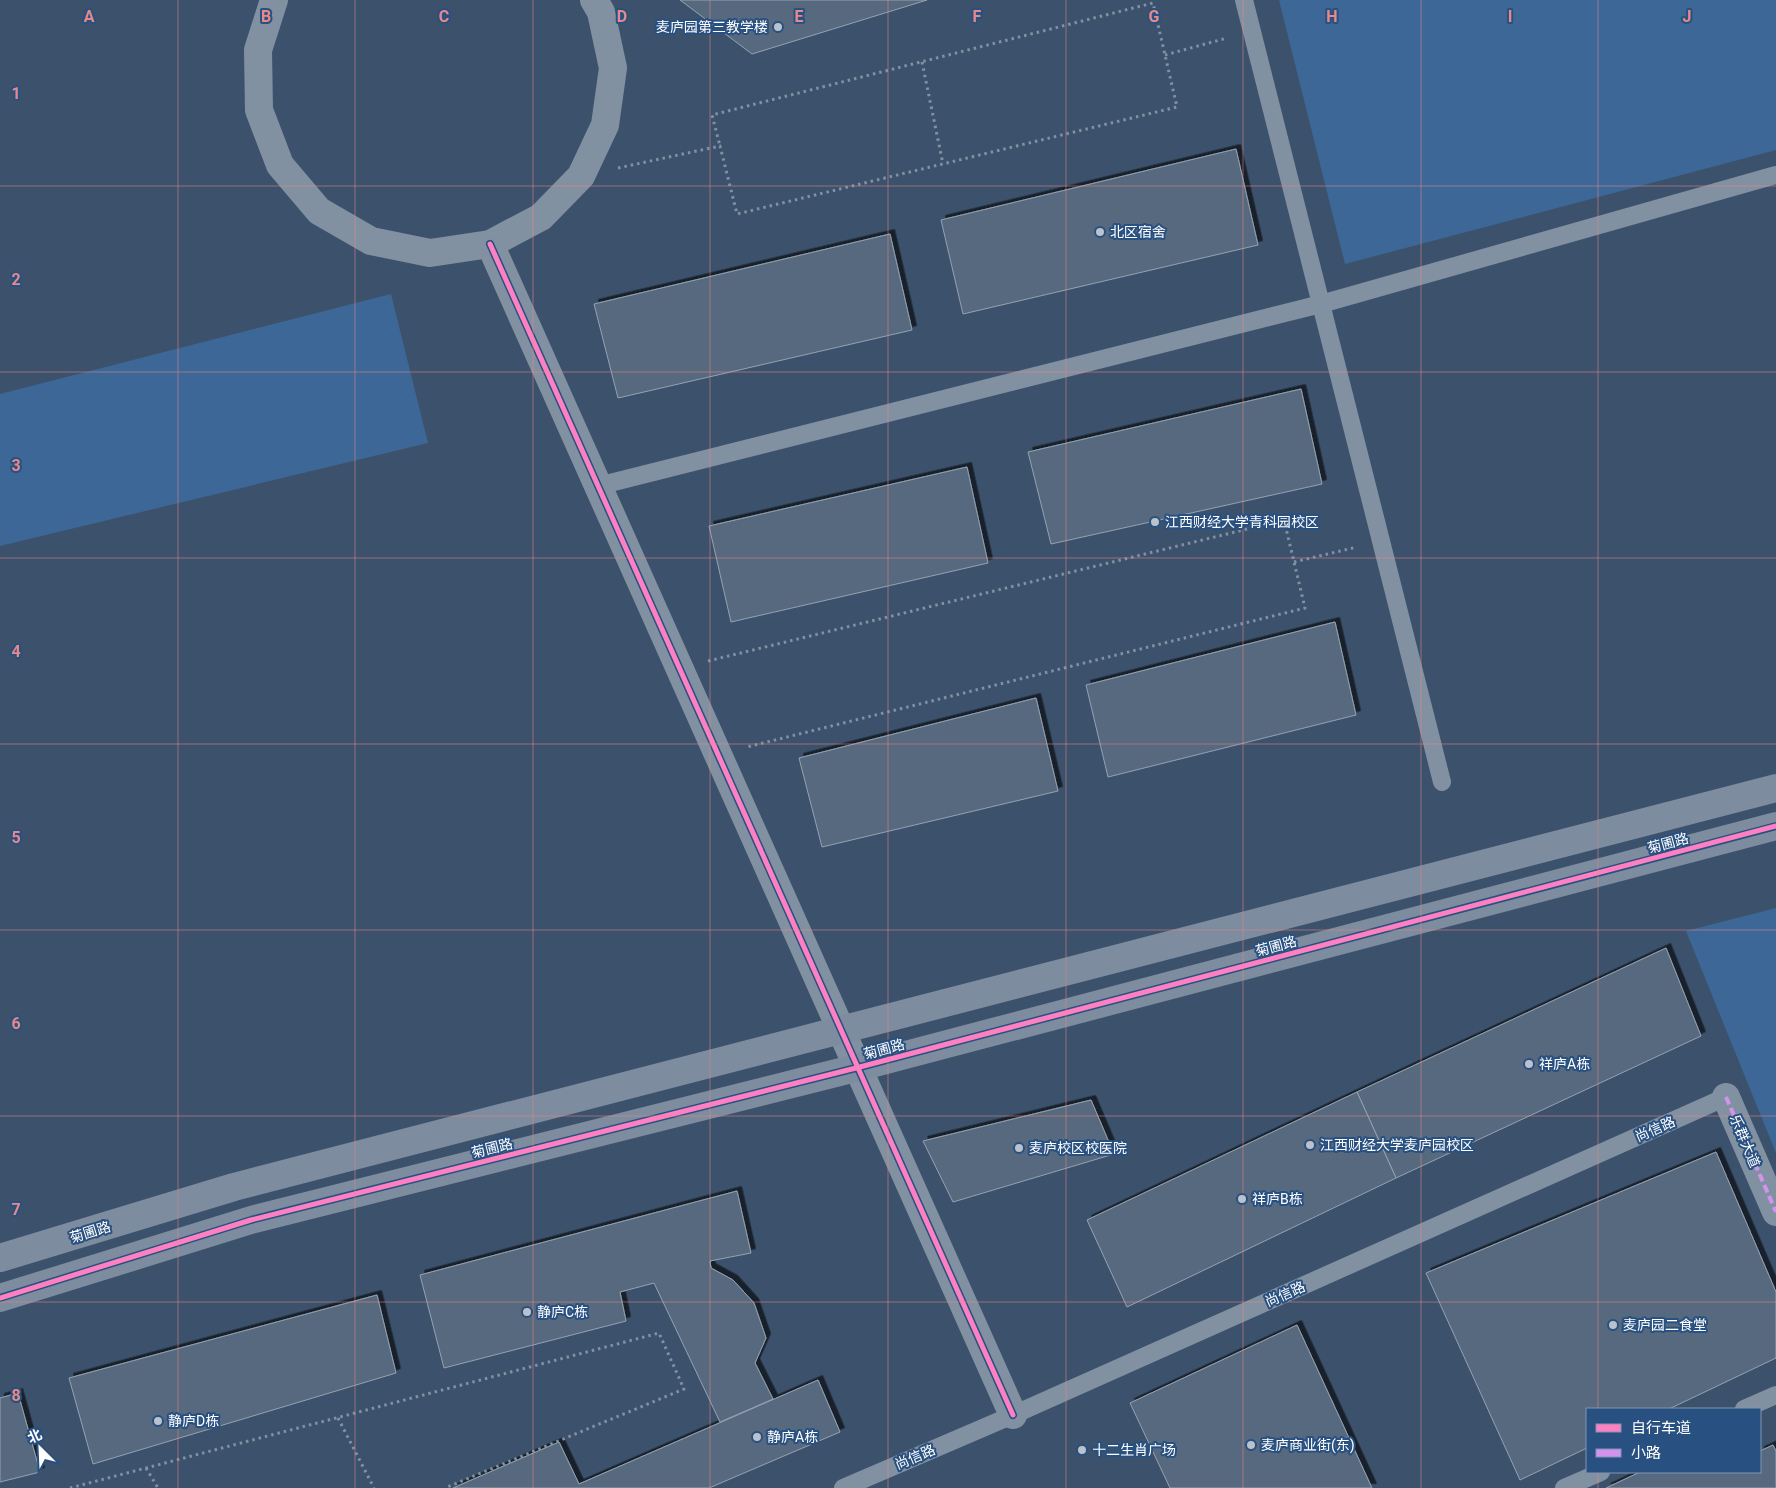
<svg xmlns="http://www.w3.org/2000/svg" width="1776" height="1488" viewBox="0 0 1776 1488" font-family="Roboto,'Noto Sans SC',sans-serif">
<defs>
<filter id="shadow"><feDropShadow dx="4.5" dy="-4.5" stdDeviation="0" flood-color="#0009"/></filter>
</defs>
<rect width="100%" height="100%" fill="#3c526c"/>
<g fill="#3d6796">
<path d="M1279,0H1776V150L1345,264Z"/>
<path d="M391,294L428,443L0,546V394Z"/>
<path d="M1776,908V1153L1686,931Z"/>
</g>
<g fill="#57697e" stroke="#95a2b1" filter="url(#shadow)">
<path d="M680,0H927L752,54Z"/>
<path d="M1236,149L1258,245L963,314L941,220Z"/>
<path d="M890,234L912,330L618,398L594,304Z"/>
<path d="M1301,389L1322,484L1051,544L1028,452Z"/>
<path d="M967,467L988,563L731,622L709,526Z"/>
<path d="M1335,622L1356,715L1108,777L1086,685Z"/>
<path d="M1036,698L1058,791L822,847L799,758Z"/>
<path d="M1666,948L1701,1036L1396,1178L1357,1092Z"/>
<path d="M1357,1092L1396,1178L1127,1307L1087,1220Z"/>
<path d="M1091,1100L1114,1154L953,1202L923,1141Z"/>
<path d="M1716,1152L1776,1292V1358L1669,1409H1587V1448L1520,1480L1426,1273Z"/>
<path d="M737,1191L751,1253L710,1261L711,1268L733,1280L754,1303L766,1338L755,1363L773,1399L720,1422L654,1283L620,1292L626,1321L444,1368L420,1275Z"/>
<path d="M377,1295L396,1373L93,1464L69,1378Z"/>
<path d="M1297,1325L1372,1488H1170L1130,1403Z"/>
<path d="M818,1380L840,1432L709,1488H453L559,1442L579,1484Z"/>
<path d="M18,1393L40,1472L0,1482V1398Z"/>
<path d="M1773,1445L1776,1451V1488H1606L1640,1472H1760V1451Z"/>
</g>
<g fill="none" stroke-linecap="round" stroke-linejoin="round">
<g stroke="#8291a2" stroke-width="3" stroke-dasharray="2.5 4" stroke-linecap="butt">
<path d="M1165,55L1227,38"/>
<path d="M922,62L943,164"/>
<path d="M618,168L720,146L737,214L1177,107L1153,3L712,115L720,146"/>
<path d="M1294,562L1357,547"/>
<path d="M708,661L1284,520L1305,608L747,747"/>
<path d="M338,1418L374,1488"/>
<path d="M146,1468L158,1488"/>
<path d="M70,1488L659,1333L684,1389L445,1488"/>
</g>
<g stroke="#8291a2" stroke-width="18">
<path d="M1244,0L1442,782"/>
<path d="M598,486L1321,304L1776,175"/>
<path d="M1744,1409L1776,1395"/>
<path d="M843,1488L1013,1415L1726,1097"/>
<path d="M1564,1488L1601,1472"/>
</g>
<g stroke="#8291a2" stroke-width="28">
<path d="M274,0L258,50L259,110L280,165L319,211L371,241L430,253L490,244L541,217L581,176L605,125L613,68L601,12L594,0"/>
<path d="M490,244L1013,1415"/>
<path d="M1726,1097L1776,1212"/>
</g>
<g stroke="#7d8c9f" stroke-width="28">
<path d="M0,1258L234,1187L1776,788"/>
<path d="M0,1298L251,1220L856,1068L1776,826"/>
</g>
<path stroke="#d193ec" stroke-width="4" stroke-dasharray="8 4" stroke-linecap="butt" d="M1726,1097L1776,1212"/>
<g stroke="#285080" stroke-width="8">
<g id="cycleway">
<path d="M490,244L1013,1415"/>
<path d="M0,1298L251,1220L856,1068L1776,826"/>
</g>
</g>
<use href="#cycleway" stroke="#ff80c0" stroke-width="5"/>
</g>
<path fill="none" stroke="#e88989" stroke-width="1" stroke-opacity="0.55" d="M178,0V1488M355,0V1488M533,0V1488M710,0V1488M888,0V1488M1066,0V1488M1243,0V1488M1421,0V1488M1598,0V1409M0,186H1776M0,372H1776M0,558H1776M0,744H1776M0,930H1776M0,1116H1776M0,1302H1776M1598,1472V1488"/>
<g fill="#bbc2cc" stroke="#285080" stroke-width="2">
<circle cx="778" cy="27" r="5"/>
<circle cx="1100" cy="232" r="5"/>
<circle cx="1155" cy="522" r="5"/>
<circle cx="1529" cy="1064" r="5"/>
<circle cx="1310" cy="1145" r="5"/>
<circle cx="1019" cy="1148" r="5"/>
<circle cx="1242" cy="1199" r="5"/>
<circle cx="527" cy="1312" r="5"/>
<circle cx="1613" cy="1325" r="5"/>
<circle cx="158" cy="1421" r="5"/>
<circle cx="757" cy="1437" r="5"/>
<circle cx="1251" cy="1445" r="5"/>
<circle cx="1082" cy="1450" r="5"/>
</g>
<g text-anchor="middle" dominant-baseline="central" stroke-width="4" stroke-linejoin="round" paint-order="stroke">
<g font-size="14" fill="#fff" stroke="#285080" text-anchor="start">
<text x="768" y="27" text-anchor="end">麦庐园第三教学楼</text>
<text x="1110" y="232">北区宿舍</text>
<text x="1165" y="522">江西财经大学青科园校区</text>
<text x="1539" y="1064">祥庐A栋</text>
<text x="1320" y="1145">江西财经大学麦庐园校区</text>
<text x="1029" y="1148">麦庐校区校医院</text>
<text x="1252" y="1199">祥庐B栋</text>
<text x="537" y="1312">静庐C栋</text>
<text x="1623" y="1325">麦庐园二食堂</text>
<text x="168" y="1421">静庐D栋</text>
<text x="767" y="1437">静庐A栋</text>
<text x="1261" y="1445">麦庐商业街(东)</text>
<text x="1092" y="1450">十二生肖广场</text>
</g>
<g font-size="14" fill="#fff" stroke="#285080">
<text transform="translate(1668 843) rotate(-15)">菊圃路</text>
<text transform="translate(1276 946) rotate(-15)">菊圃路</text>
<text transform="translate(884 1049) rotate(-15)">菊圃路</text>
<text transform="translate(1655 1129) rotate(-24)">尚信路</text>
<text transform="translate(1745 1141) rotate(67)">乐群大道</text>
<text transform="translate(492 1148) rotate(-14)">菊圃路</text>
<text transform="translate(90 1232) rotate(-17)">菊圃路</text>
<text transform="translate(1285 1294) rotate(-24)">尚信路</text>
<text transform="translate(915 1457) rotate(-23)">尚信路</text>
</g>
</g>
<g font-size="16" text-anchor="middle" font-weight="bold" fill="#e88989" stroke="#285080" stroke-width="4" stroke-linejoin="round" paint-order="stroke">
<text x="89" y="22">A</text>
<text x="266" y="22">B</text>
<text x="444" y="22">C</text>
<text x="622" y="22">D</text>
<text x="799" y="22">E</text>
<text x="977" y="22">F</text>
<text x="1154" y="22">G</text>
<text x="1332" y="22">H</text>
<text x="1510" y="22">I</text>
<text x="1687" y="22">J</text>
<text x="16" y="99">1</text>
<text x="16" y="285">2</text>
<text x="16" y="471">3</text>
<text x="16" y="657">4</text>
<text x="16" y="843">5</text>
<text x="16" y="1029">6</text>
<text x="16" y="1215">7</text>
<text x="16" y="1401">8</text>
</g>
<rect x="1586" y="1408" width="175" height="65" fill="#285080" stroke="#7e96b3"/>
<rect x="1596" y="1424" width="25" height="8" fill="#ff80c0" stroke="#7e96b3"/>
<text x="1631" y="1433" font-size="15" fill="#ffffff">自行车道</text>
<rect x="1596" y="1449" width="25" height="8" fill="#d193ec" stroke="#7e96b3"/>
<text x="1631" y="1458" font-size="15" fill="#ffffff">小路</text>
<g transform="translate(40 1448) rotate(336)" stroke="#285080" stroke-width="4" paint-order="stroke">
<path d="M0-4L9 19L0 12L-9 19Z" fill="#ffffff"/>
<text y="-8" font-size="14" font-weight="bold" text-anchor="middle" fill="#ffffff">北</text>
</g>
</svg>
